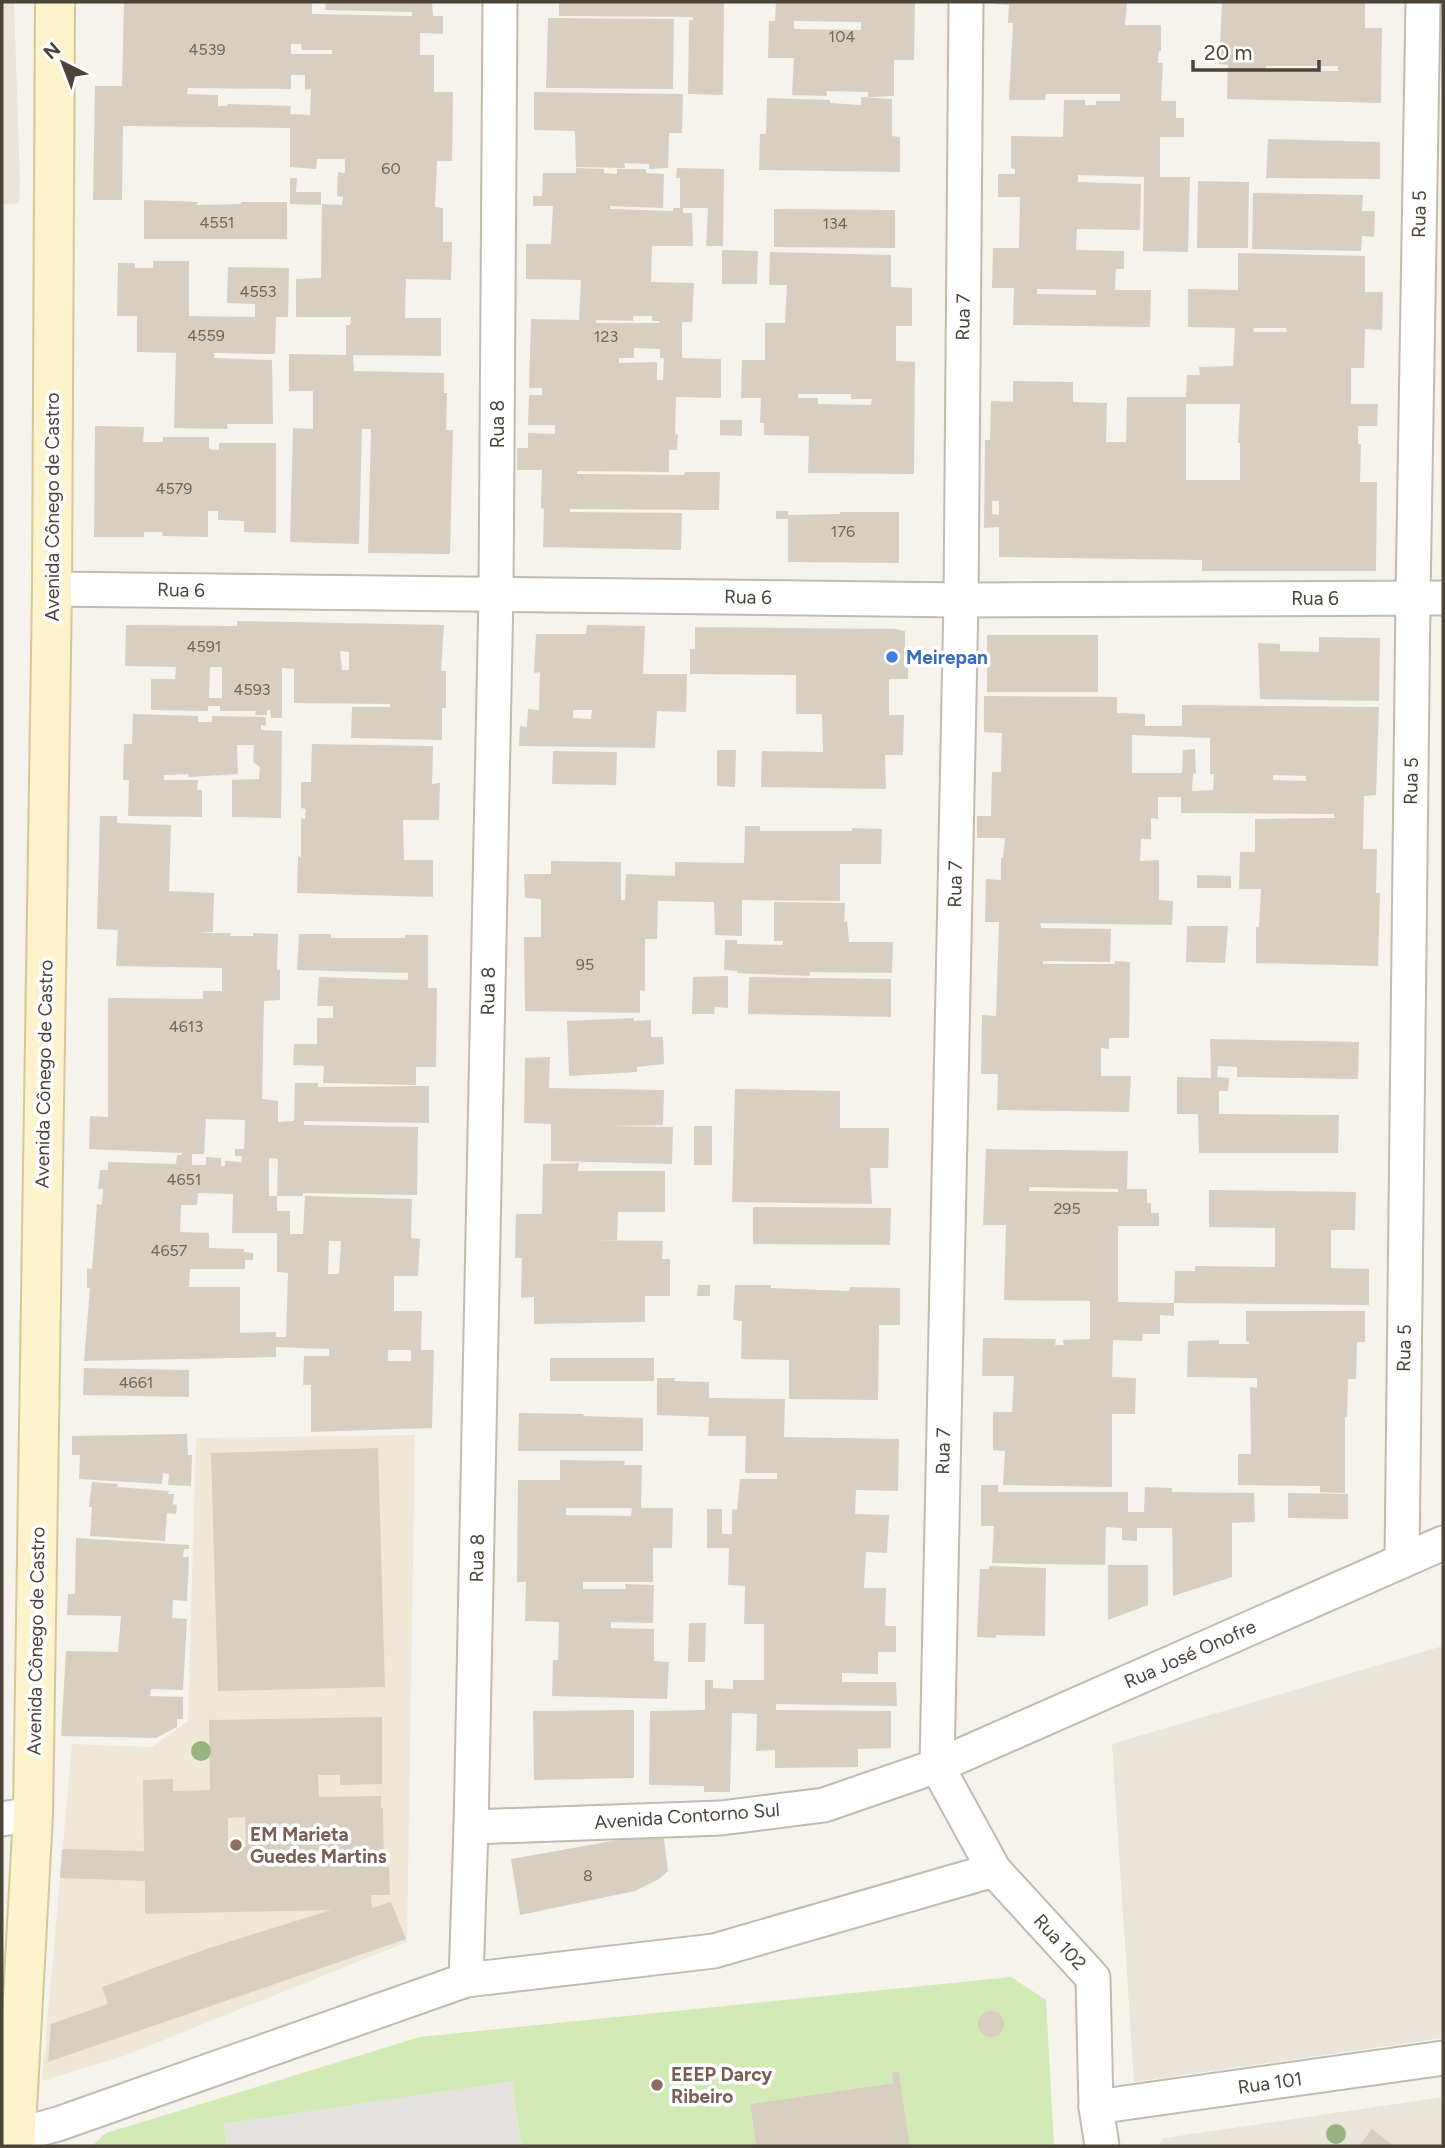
<svg xmlns="http://www.w3.org/2000/svg" width="1445" height="2148" viewBox="0 0 1445 2148" font-family="Figtree,sans-serif">
<rect width="100%" height="100%" fill="#f6f3ec"/>
<g fill="#eae5da">
<path d="M2,2H14L20,181L19,203L2,205Z"/>
<path d="M1443,1646V2038L1134,2082L1112,1744Z"/>
<path d="M1443,2097V2146H1158L1164,2138Z"/>
</g>
<path fill="#efe8d6" d="M415,1435L407,1942L124,2056L42,2081L72,1744L152,1747L188,1721L196,1438Z"/>
<path fill="#d2eab5" d="M1011,1977L1046,2000L1054,2146H910L899,2072L892,2074L893,2083L750,2104L756,2146H521L512,2082L224,2124L227,2146H92L106,2133L420,2037Z"/>
<path fill="#e5e3e0" d="M512,2081L521,2146H227L224,2124Z"/>
<g fill="#d8cfc1" fill-rule="evenodd">
<path d="M124,2H312V14L412,16V12L325,10L326,2H432L433,16H443V34L420,33V55H434V92H453L452,161H437L435,207L443,208V242H452L451,280L406,279L405,318H441V356L353,355L354,371L444,373V393H447L446,430H453L450,554L368,553L371,429H362L359,544L290,542L293,428L313,429V391H289V354L346,355V325H350L351,317H296V279L321,278L322,204L342,205L343,197L337,196L338,172L345,173V159H317L316,169L290,167V128L123,126L122,200H93L95,86H122ZM291,44H301L302,50H332V54H291ZM291,75H305V90L311,89L310,115L290,114L291,106L228,104L227,106H218V95L187,94L188,88L291,89Z"/>
<path d="M559,2H724L723,95L688,94L689,20H693V17L559,16Z"/>
<path d="M776,2H915L914,60H894V96L868,97V92L826,91L827,96L792,95L794,58H768L769,21H775ZM794,21L861,22V30L794,29Z"/>
<path d="M996,2H1127L1125,25H1161V51H1159L1158,63H1163L1161,101H1176V118H1184V137H1160V177H1190L1188,252L1143,251L1144,177L1078,175V182L1141,184L1140,230L1077,229L1076,250L1124,251V269H1116L1115,290H1151L1150,327L1013,325L1014,288H992L993,248H1019L1020,197H998V174H1015V169L1011,168V136L1063,137L1064,100H1085V105H1096V101H1120V94H1046L1045,100H1009L1013,23H1008L1009,5L996,4ZM1037,289L1096,290V295L1037,294Z"/>
<path d="M1222,2H1365V28H1382L1381,103L1227,99L1228,65L1219,64ZM1266,66H1338V71L1266,70Z"/>
<path d="M548,18L674,19L673,89L546,88Z"/>
<path d="M534,92L683,94L682,133H669L668,168L649,169V164L624,163L625,168L576,167L575,131L534,130Z"/>
<path d="M861,97L892,99V136L900,137V172L759,170L760,134H766L767,98L830,100V103L861,105Z"/>
<path d="M1268,139L1380,142V179L1266,178Z"/>
<path d="M576,168L604,169V173L617,174V169H646V173L664,174L663,208L610,206V209L673,211V208H680V178H676L677,168L724,169L723,246H706L708,208H683V213H692L693,246H652L651,282L694,283L692,322H682V358L721,359V398L676,397L675,435L678,434L677,450H669V472L577,471V474L684,475L685,472H720L719,510L570,509V512L682,513L681,550L543,547L544,509L541,508V502L542,470H517V448H528V433L555,434V425H528L529,395H542V388H529L531,319L579,320L581,280L526,279V244H551L553,206H533V196H542L543,173H576ZM633,316H652V321H659L660,323H596V320L633,321ZM634,348L660,349V358H664L663,380H657V362L619,363V358H634Z"/>
<path d="M290,178H297L296,192H321V205L290,204Z"/>
<path d="M1198,181L1249,182L1248,248H1197Z"/>
<path d="M1253,193L1363,195L1362,211H1375L1374,237L1362,236L1361,251L1252,249Z"/>
<path d="M144,200L198,202L197,205L241,204V202H287V239H144Z"/>
<path d="M774,209L895,210V248L774,247Z"/>
<path d="M722,250L758,251L757,284H722Z"/>
<path d="M770,252L891,255V287L912,288V326H896V361L915,362L914,474L808,473L809,436L764,435V423H760L761,398H741L742,360H765V323H785L787,285H769ZM798,394H851V399H872L871,405L818,404V398H798Z"/>
<path d="M1238,253L1365,256V292H1383L1382,330L1365,329L1364,368H1351V404H1378L1377,426H1358V444H1361L1360,482H1377L1376,571H1202V560L999,557V527L984,528L985,440H990L991,401L1013,402V381L1073,382V402L1107,403L1106,442H1126L1127,397H1186L1187,375H1200L1199,367L1233,366L1235,328L1188,327V289L1238,290ZM1253,328H1286L1287,332H1254ZM1186,404H1240L1238,443H1240V480H1186ZM992,501H999V515L992,514Z"/>
<path d="M153,261H189V316L255,317V304L227,303L228,267L289,268L288,317H276L275,354L214,353V358L272,360L273,424H227L228,429L174,428L176,353L137,352V316H117L118,263H135V268H153Z"/>
<path d="M720,420H742V436L720,435Z"/>
<path d="M95,426L142,427H144L143,442H163V437H209V449L219,450V443H276V533L244,532V521L218,520V511H208V537L163,536L162,532H144V537H94Z"/>
<path d="M776,511H788V515L840,514V512H899V563L788,562V519H776Z"/>
<path d="M237,621L444,625L441,671H446V708H442V740L351,738L352,707H390V704L294,703V669L282,668V718H271L270,710H267V715H255L256,711H220V706H208V711L151,710V679H175L176,667L125,666L126,625L237,626ZM340,651L349,652V670H342ZM210,667H222V698H209Z"/>
<path d="M587,625L645,626L643,674H687L686,712L657,711L655,748L519,746L520,726L527,727L528,709L539,710L540,672L534,673L536,634H586ZM573,710H592L591,719L573,718Z"/>
<path d="M695,627L896,629L905,631V652L908,653V679H889V715H904L903,755H885L886,789L761,787L762,751L823,752L822,714H796V675L690,674V649H695Z"/>
<rect x="987" y="635" width="111" height="57"/>
<path d="M1319,637L1380,638L1379,701L1260,699L1258,643L1280,644V651L1319,652Z"/>
<path d="M984,696L1117,697V713L1145,714V726H1182V705L1379,707L1376,795L1364,796L1363,849H1377L1376,893H1380L1378,966L1256,963V927H1259L1261,889H1239L1240,852H1255V819L1335,818L1334,814L1181,813V797H1158V819L1151,818V839H1141L1140,861L1159,860V900L1173,901L1172,925L1040,923L1041,928L1111,929L1110,962L1043,961V964H1115V961L1130,962L1129,1038H1109V1049L1101,1048V1076H1131L1129,1112L997,1110L998,1074H981L982,1015L996,1016L999,922H985L986,879L1001,880V858H1003L1005,838H977V816H991L992,772H1001L1002,733L984,732ZM1132,735L1210,738V774H1214L1213,790L1192,791L1193,773L1196,774L1195,749L1183,750L1182,773H1132ZM1273,775L1306,776V781L1273,780Z"/>
<path d="M133,714L198,716V722H212V716L266,717V726L261,725V730L282,731L281,818L232,817V780L259,779L260,767L253,762L254,745H237L238,774L189,777L188,774L164,775V780H198L197,790H202V817L128,816L129,780H123L124,744H132Z"/>
<path d="M312,744L433,746L432,784L440,783L439,820H403L404,860H433V897L297,893L298,856L301,857V818L305,819L306,809L301,808V782H311Z"/>
<path d="M717,750H736L735,787L717,786Z"/>
<path d="M553,751L617,752L616,785L552,784Z"/>
<path d="M100,816H117V823L171,825L169,891L214,893L213,932L197,933H231L230,936H253V933L278,934L277,970L280,969V1000L264,1001L262,1099L278,1101V1122L294,1121L295,1083H318V1087L429,1086V1123L304,1121V1125L418,1127L417,1195L303,1193V1196H277L278,1159L269,1158V1196H277V1211H290V1234H303L305,1196L412,1199L411,1238L420,1239L418,1276H394V1311H422L421,1350H434L432,1428L311,1432V1385H303L304,1356H329V1349L276,1347V1357L84,1361L90,1288H87V1268L92,1269L97,1204L102,1205L103,1189H98L100,1170H108V1162L176,1164L177,1155H182V1153L89,1149L90,1116L108,1117V998L203,999V991H222V968L116,966L118,930L97,929ZM206,1119L245,1120L244,1149H235V1156H242L241,1162L225,1161V1166H221V1158L206,1157V1165H192V1154H204ZM198,1193L233,1194L232,1233H277V1272L288,1273L286,1337H276V1332L240,1333V1287H189L190,1269H245V1260H253V1253L244,1252V1249L209,1248V1233L180,1232L181,1205H197ZM329,1241H341L339,1274H328ZM388,1350H411V1361H388Z"/>
<path d="M745,826H760V831H852V828L882,829L881,864H840V901L742,900V936L715,935L714,902L658,901L657,939H645V991L640,990V1013L525,1011L524,937H541V899L525,898L524,874H551V861L621,862V900H625L626,874L675,876V862L744,863Z"/>
<path d="M1197,875L1231,876V888H1197Z"/>
<path d="M774,902L845,903L844,922L847,921L849,942H893L892,973L810,972L809,976L737,973V971L724,970L725,940H737V944L783,945V941H774Z"/>
<path d="M1187,926H1228L1225,963L1186,962Z"/>
<path d="M299,934H331V938H405V935H428V988H437L436,1067H416V1085L323,1083L324,1066L293,1065L294,1044H317V1018H333V1006H317L319,977L408,980V973L297,970Z"/>
<path d="M728,976V1008L715,1007L714,1014H692L693,977Z"/>
<path d="M749,977L891,979V1017L748,1014Z"/>
<path d="M634,1018V1021L651,1020V1037H663L664,1064L637,1067V1072L569,1076L567,1021Z"/>
<path d="M1210,1039L1359,1042L1358,1079L1237,1077V1067L1218,1066L1217,1077L1229,1078L1228,1091H1219V1114L1339,1115L1338,1153H1199L1198,1114H1177V1077L1211,1078Z"/>
<path d="M550,1057L549,1088L664,1090L663,1125L610,1126L673,1127L672,1164L551,1161V1124L524,1123L525,1058Z"/>
<path d="M735,1089L840,1091V1128H889L888,1168H870L872,1204L732,1202Z"/>
<rect x="694" y="1126" width="18" height="39"/>
<path d="M986,1149L1128,1151L1127,1189H1147V1203H1151V1213H1159V1226H1118V1302L1174,1303L1175,1271H1195V1266L1275,1267V1228L1209,1227V1190L1356,1192L1355,1230H1331V1268L1369,1269V1305L1174,1303V1316L1160,1315V1334H1143L1142,1341L1113,1340L1112,1377L1136,1378L1135,1414H1112V1487L1003,1485L1005,1451L993,1450V1412H1012L1014,1376H982L983,1338L1056,1339L1055,1345H1064L1063,1340L1090,1339V1301L1004,1300L1006,1225H983ZM1029,1187L1118,1189V1192L1029,1191Z"/>
<path d="M579,1163L578,1171H665V1212H618L617,1240H590L663,1241L662,1259H670V1296H645V1322L534,1324V1297L521,1298L522,1258H515L516,1214H542L543,1164Z"/>
<path d="M753,1207L891,1208L890,1245L753,1244Z"/>
<path d="M698,1285H710V1296H697Z"/>
<path d="M735,1285H771V1288L849,1291L850,1287L900,1288V1325H879L878,1400L789,1399V1360L741,1359L742,1321L733,1320Z"/>
<path d="M1246,1311H1365V1342H1357L1356,1379H1348L1347,1417H1345V1493L1320,1492V1486L1238,1485V1454H1251L1250,1387L1257,1388V1378L1187,1377L1188,1341L1219,1340V1344H1249V1342L1246,1341Z"/>
<rect x="550" y="1358" width="104" height="23"/>
<path d="M84,1368L189,1370V1397L83,1395Z"/>
<path d="M657,1378H675L674,1381L709,1382V1398L785,1399L784,1437L899,1439L898,1491L856,1490L855,1514L889,1515L887,1553L866,1552L864,1588H886L885,1626H896V1652H878V1674L842,1673V1682H896L897,1706L776,1704V1710L891,1711V1748L858,1749V1767L775,1768V1750L756,1751L757,1714L732,1713L730,1792H704V1786L649,1785L650,1711L705,1710V1680H713V1688L733,1689V1680H764V1624H744L745,1586L728,1585L729,1548H707V1509H722V1534H732V1509L737,1510L740,1479H777V1473H745L746,1436H708L709,1417L657,1415Z"/>
<path d="M519,1413L583,1414L584,1416L643,1418V1451H518Z"/>
<path d="M187,1434L188,1455H192L191,1486L168,1485L169,1474L163,1473L162,1484L79,1479L80,1455H72V1436Z"/>
<path d="M378,1448L385,1687L218,1691L211,1453Z"/>
<path d="M560,1460L625,1461L624,1465H642L641,1508H673L672,1548H653V1582H583V1589H626L625,1584L654,1585L653,1623L611,1622V1628L654,1629V1661L669,1662L667,1699L552,1696L553,1660H558L559,1622L525,1621L526,1582H517L518,1480H560ZM566,1508H632L631,1516L566,1515Z"/>
<path d="M92,1482L118,1484L117,1487L169,1491L168,1494H174L173,1504L177,1505L176,1514L167,1513L165,1541L90,1536L92,1507H89Z"/>
<path d="M981,1485H998V1492H1128V1512H1144L1145,1487L1172,1488V1492L1254,1493L1255,1522L1232,1523V1577L1173,1596L1172,1511V1528H1137V1541L1122,1540V1528L1106,1527L1105,1565L992,1563L994,1526H981Z"/>
<path d="M1288,1493L1348,1494V1519L1288,1518Z"/>
<path d="M76,1538L189,1545V1549H184L183,1557H189L187,1601L173,1600L172,1618L187,1619L183,1690L151,1689L150,1696L183,1697V1719H177V1727L156,1738L61,1736L66,1651L118,1652L121,1616L67,1615L68,1594H75Z"/>
<path d="M1108,1565H1148V1605L1108,1620Z"/>
<path d="M989,1566L1046,1568L1045,1636L996,1635V1638L977,1637L980,1569H989Z"/>
<path d="M689,1623H706L705,1662H688Z"/>
<path d="M634,1710V1778L534,1780L533,1711Z"/>
<path d="M382,1717V1784L340,1785V1775H318L319,1797L381,1796V1808H383L384,1867H389L390,1895H371L372,1908L391,1902L406,1939L48,2062L51,2024L108,2004L102,1987L209,1948L331,1910L145,1914V1881L60,1878L62,1849L144,1851L143,1780L173,1779V1791L210,1790L209,1720ZM245,1817L246,1847H228V1818Z"/>
<path d="M663,1832L668,1871L659,1879L635,1891L520,1915L511,1859Z"/>
<circle cx="991" cy="2024" r="13"/>
<path d="M899,2072L910,2146H756L750,2104L893,2083L892,2073Z"/>
<path d="M1372,2129L1394,2146H1359Z"/>
</g>
<g fill="none" stroke-linecap="round" stroke-linejoin="round">
<g stroke="#c2bbae" stroke-width="37">
<g id="street">
<path d="M966,2L961,600L937,1766L994,1870L1093,1978L1096,2107L1102,2146"/>
<path d="M52,589L961,600L1443,598"/>
<path d="M1402,1561L1413,597L1423,2"/>
<path d="M2,1819L33,1814"/>
<path d="M471,1827L721,1818L824,1805L937,1766L1443,1543"/>
<path d="M466,1980L471,1827L496,593L500,2"/>
<path d="M1096,2107L1443,2058"/>
<path d="M14,2136L58,2124L466,1980L714,1951L994,1870"/>
</g>
</g>
<g stroke="#d6c79b" stroke-width="42">
<path id="secondary" d="M15,2146L33,1814L52,589L55,2"/>
</g>
<use href="#street" stroke="#fff" stroke-width="33"/>
<use href="#secondary" stroke="#fff3cd" stroke-width="38"/>
</g>
<g fill="#97b381">
<circle cx="201" cy="1751" r="10"/>
<circle cx="1336" cy="2134" r="10"/>
</g>
<circle fill="#3f7fe0" stroke="#fff" stroke-width="2.5" cx="892" cy="657" r="7"/>
<g fill="#8d6e63" stroke="#fff" stroke-width="2.5">
<circle cx="236" cy="1845" r="7"/>
<circle cx="657" cy="2085" r="7"/>
</g>
<g text-anchor="middle" dominant-baseline="central" stroke-width="7" stroke-linejoin="round" paint-order="stroke">
<g font-size="16" fill="#6e675b">
<text x="842" y="36">104</text>
<text x="207" y="49">4539</text>
<text x="391" y="168">60</text>
<text x="217" y="222">4551</text>
<text x="835" y="223">134</text>
<text x="258" y="291">4553</text>
<text x="206" y="335">4559</text>
<text x="606" y="336">123</text>
<text x="174" y="488">4579</text>
<text x="843" y="531">176</text>
<text x="204" y="646">4591</text>
<text x="252" y="689">4593</text>
<text x="585" y="964">95</text>
<text x="186" y="1026">4613</text>
<text x="184" y="1179">4651</text>
<text x="1067" y="1208">295</text>
<text x="169" y="1250">4657</text>
<text x="136" y="1382">4661</text>
<text x="588" y="1875">8</text>
</g>
<g font-size="19" fill="#4b4439" stroke="#fff">
<text transform="translate(1419 214) rotate(-89)">Rua 5</text>
<text transform="translate(963 317) rotate(-89)">Rua 7</text>
<text transform="translate(497 424) rotate(-90)">Rua 8</text>
<text transform="translate(52 507) rotate(-90)">Avenida Cônego de Castro</text>
<text transform="translate(181 590) rotate(1)">Rua 6</text>
<text transform="translate(748 597) rotate(1)">Rua 6</text>
<text x="1315" y="598">Rua 6</text>
<text transform="translate(1411 781) rotate(-89)">Rua 5</text>
<text transform="translate(955 884) rotate(-89)">Rua 7</text>
<text transform="translate(488 991) rotate(-89)">Rua 8</text>
<text transform="translate(44 1074) rotate(-89)">Avenida Cônego de Castro</text>
<text transform="translate(1404 1348) rotate(-89)">Rua 5</text>
<text transform="translate(943 1451) rotate(-89)">Rua 7</text>
<text transform="translate(477 1558) rotate(-89)">Rua 8</text>
<text transform="translate(36 1641) rotate(-89)">Avenida Cônego de Castro</text>
<text transform="translate(1190 1654) rotate(-24)">Rua José Onofre</text>
<text transform="translate(687 1816) rotate(-4)">Avenida Contorno Sul</text>
<text transform="translate(1060 1942) rotate(48)">Rua 102</text>
<text transform="translate(1270 2083) rotate(-8)">Rua 101</text>
</g>
<g font-size="19" font-weight="bold" fill="#366cbe" stroke="#fff" text-anchor="start">
<text x="906" y="657">Meirepan</text>
</g>
<g font-size="19" font-weight="bold" fill="#785e54" stroke="#fff" text-anchor="start">
<text x="250" y="1834">EM Marieta<tspan x="250" dy="22">Guedes Martins</tspan></text>
<text x="671" y="2074">EEEP Darcy<tspan x="671" dy="22">Ribeiro</tspan></text>
</g>
</g>
<rect width="1445" height="2148" fill="none" stroke="#4b4439" stroke-width="7"/>
<g transform="translate(63 63) rotate(318)" stroke="#ffffff" stroke-width="5" paint-order="stroke">
<path d="M0-5L12 26L0 18L-12 26Z" fill="#4b4439"/>
<text y="-10" font-size="19" font-weight="bold" text-anchor="middle" fill="#4b4439">N</text>
</g>
<path d="M1193 60v10h126v-10" fill="none" stroke="#4b4439" stroke-width="3.5"/>
<text x="1204" y="60" font-size="21" fill="#4b4439" stroke="#ffffff" stroke-width="5" paint-order="stroke">20 m</text>
</svg>
